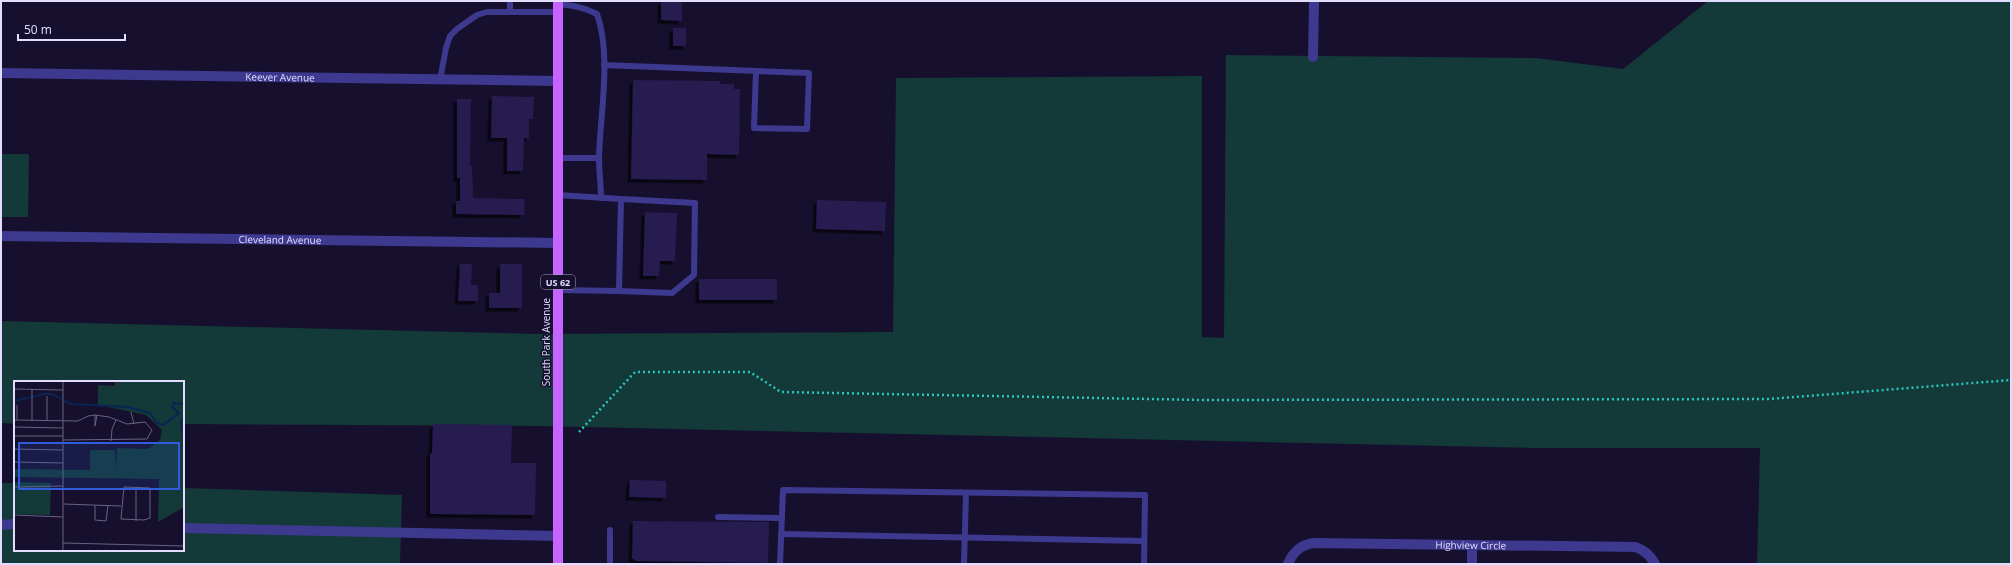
<svg xmlns="http://www.w3.org/2000/svg" width="2012" height="565" viewBox="0 0 2012 565" font-family="'Open Sans',sans-serif">
<defs>
<filter id="shadow"><feDropShadow dx="-3.5" dy="3.5" stdDeviation="0" flood-color="#0009"/></filter>
</defs>
<rect width="100%" height="100%" fill="#16102e"/>
<g fill="#133938">
<path d="M1708,1H2011V564H1757L1760,448H1536L538,426L183,424V382H15V424L1,423V321L538,334L893,332L896,78L1202,76V337L1224,338L1226,55L1536,58L1623,69Z"/>
<path d="M1,154H29L28,217H1Z"/>
<path d="M1,483H15V550H183V488L402,495L400,564H1Z"/>
</g>
<g fill="#271b50" filter="url(#shadow)">
<path d="M661,1H682V21L661,20Z"/>
<rect x="673" y="28" width="13" height="18"/>
<path d="M633,80L721,81L720,84H734V89H740L739,155L707,154V180L631,179Z"/>
<path d="M492,96L534,97L533,119H529V138H524L523,171H507V138H491Z"/>
<path d="M457,99H471L470,166H472L473,198L525,199L524,215L456,214V201H460V178H457Z"/>
<path d="M817,200L886,202L885,231L816,229Z"/>
<path d="M645,212L677,213L675,261H660L659,276H643Z"/>
<path d="M460,264H472L471,285H478V301H458Z"/>
<path d="M500,264H522V308H489V293H500Z"/>
<rect x="699" y="279" width="78" height="21"/>
<path d="M433,424L512,425L511,463H536L535,515L430,514V453H432Z"/>
<path d="M630,480L666,481V498L629,497Z"/>
<path d="M633,521L769,522L768,563L636,561L632,558Z"/>
</g>
<g fill="none" stroke-linecap="round" stroke-linejoin="round">
<path stroke="#2ac6bf" stroke-width="2.5" stroke-dasharray="2 3" stroke-linecap="butt" d="M579,432L635,372H750L781,392L1202,400L1769,399L2011,380"/>
<g stroke="#3d398f" stroke-width="6">
<path d="M558,4C573,5 584,7 597,14C612,57 600,113 599,158C599,171 601,185 601,198"/>
<path d="M510,12H558"/>
<path d="M604,65L809,73L807,129L754,128L756,71"/>
<path d="M440,80L446,48L450,36L457,29L477,15L487,12H510V1"/>
<path d="M558,158H599"/>
<path d="M558,195L621,199L619,291L558,290"/>
<path d="M619,291L672,293L694,275L695,203L621,199"/>
<path d="M718,517L782,518"/>
<path d="M781,534L1144,541"/>
<path d="M610,564V530"/>
<path d="M780,564L783,490L1145,495L1144,564"/>
<path d="M964,564L966,493"/>
</g>
<g stroke="#3d398f" stroke-width="10">
<path d="M1313,57L1314,1"/>
<path id="s1" d="M1,73L558,81"/>
<path id="s2" d="M1,236L558,243"/>
<path d="M1,525L15,524"/>
<path d="M183,528L558,536"/>
<path id="s3" d="M1288,564C1293,552 1300,545 1314,543L1636,547C1645,551 1650,555 1655,564"/>
<path d="M1472,564V545"/>
</g>
<path stroke="#c764ff" stroke-width="10" d="M558,1V564"/>
</g>
<g text-anchor="middle" dominant-baseline="central" stroke-width="3" stroke-linejoin="round" paint-order="stroke">
<rect fill="#16102e" stroke="#a5a0c0" stroke-width="1" x="541" y="275" width="34" height="14" rx="3"/>
<g font-size="9" font-weight="bold" fill="#e2ddff">
<text x="558" y="282">US 62</text>
</g>
<g font-size="10" fill="#e2ddff" stroke="#16102e">
<text stroke="none"><textPath href="#s1" startOffset="279">Keever Avenue</textPath></text>
<text stroke="none"><textPath href="#s2" startOffset="279">Cleveland Avenue</textPath></text>
<text transform="translate(546 342) rotate(-90)">South Park Avenue</text>
<text stroke="none"><textPath href="#s3" startOffset="192">Highview Circle</textPath></text>
</g>
</g>
<g transform="translate(14 381)">
<rect width="170" height="170" fill="#16102e"/>
<path d="M101,0H170V126L144,141L145,98L0,96V88L76,89V69H101L102,89L103,67L134,68L146,59L148,49L132,34L84,24V4L101,5ZM0,101L37,102L36,134L0,133Z" fill="#133938"/>
<path fill="none" stroke="#0a2453" stroke-width="2" d="M0,20L30,13H38L48,18M50,20L58,23L114,26L136,32L143,42L149,44L165,32L158,26L160,22L170,23M170,36L167,41L170,61"/>
<path fill="none" stroke="#686282" stroke-width="1" d="M49,0V170M0,8L49,9M33,15V40M117,31L120,43M81,34V45L83,34M0,39L64,40L74,35L81,34L95,36L113,43L131,41L138,49M3,39V24M18,39V8M0,46L49,47M0,55H49M49,59L133,58L138,49M97,60L98,48L102,39M0,68L49,69M0,81L49,82M0,106L49,105M110,106L136,107V137L130,139L107,138ZM49,123L107,125M81,124V139L92,140L94,124M0,134L49,136M122,140V106M49,162L170,165"/>
<path fill="#315cdc" fill-opacity="0.15" stroke="#315cdc" stroke-width="2" d="M5,62H165V108H5Z"/>
<rect width="170" height="170" fill="none" stroke="#e2ddff" stroke-width="2"/>
</g>
<rect width="2012" height="565" fill="none" stroke="#e2ddff" stroke-width="4"/>
<path d="M18 34v6h107v-6" fill="none" stroke="#e2ddff" stroke-width="2"/>
<text x="24" y="34" font-size="12" fill="#e2ddff" stroke="#16102e" stroke-width="3" paint-order="stroke">50 m</text>
</svg>
